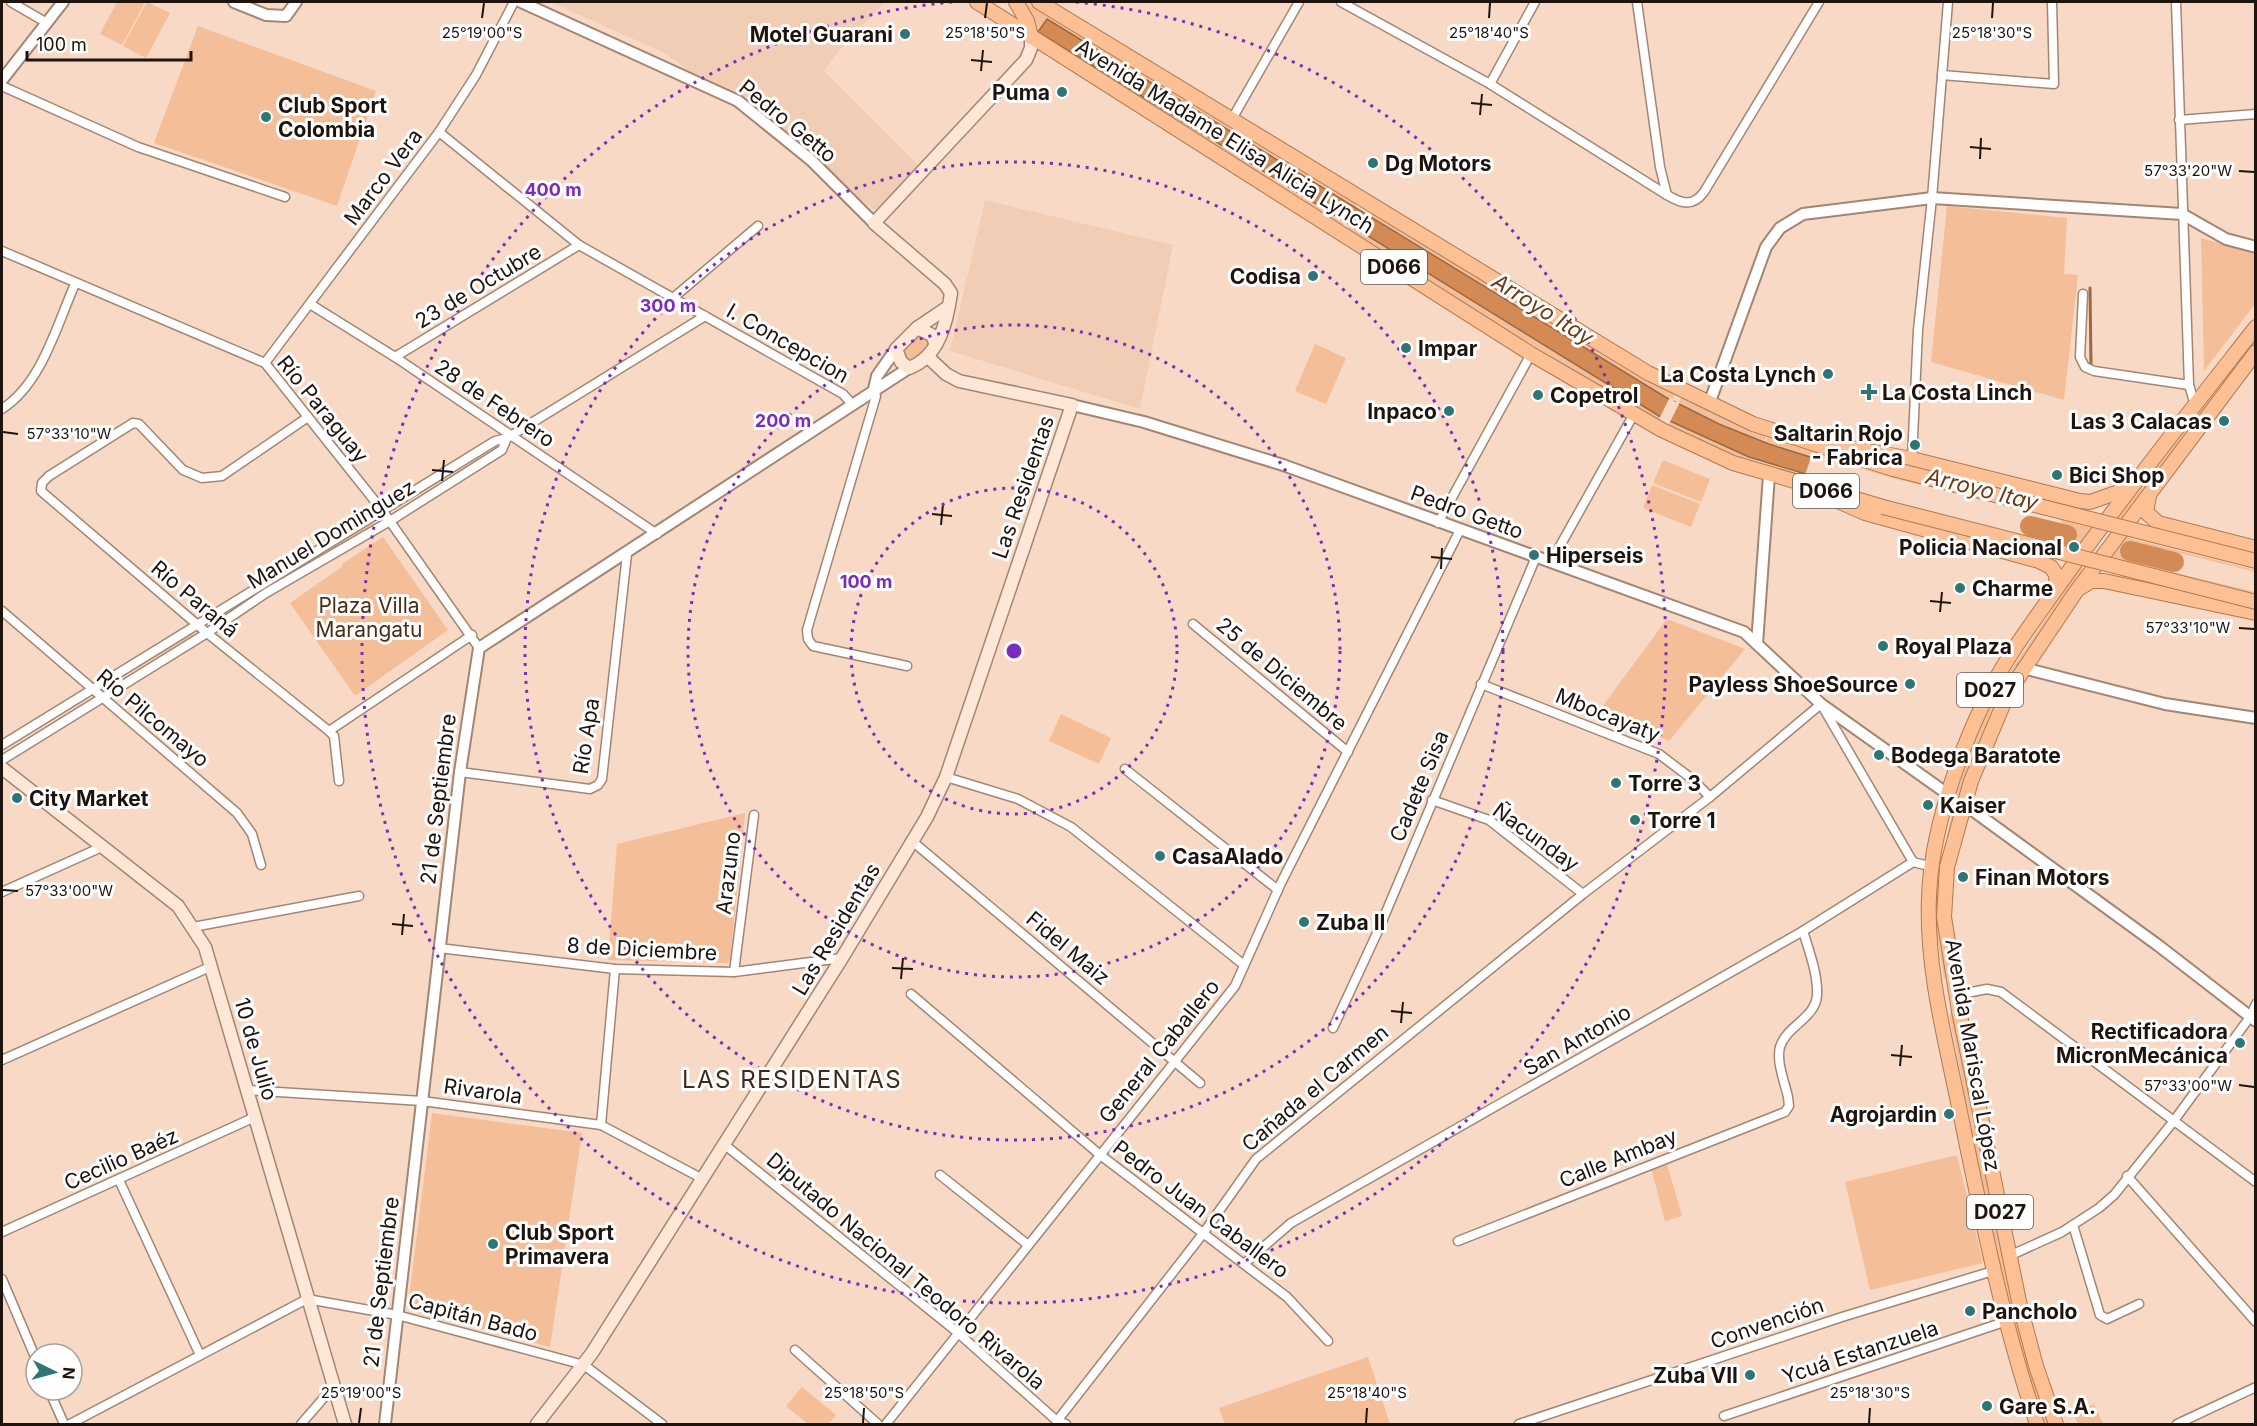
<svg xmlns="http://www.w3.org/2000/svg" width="2257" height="1426" viewBox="0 0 2257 1426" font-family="Inter,sans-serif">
<rect width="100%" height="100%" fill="#f8d9c5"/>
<g fill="#f2cdb5">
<path d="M550,2H885L845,43L824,71L921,168L879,213L665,53Z"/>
<path d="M985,200L1173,245L1140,409L950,351Z"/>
</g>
<g fill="#f4be98">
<path d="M117,2H145L122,45L100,34Z"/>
<path d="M147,2L170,13L146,58L123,46Z"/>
<path d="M1022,2H1028L1356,204L1355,206L1047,18L1038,32L1344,223L1342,226L1035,34Z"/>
<path d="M198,26L376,91L337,206L154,143Z"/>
<path d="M1947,206L2067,218L2064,274L2078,275L2064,400L1931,362Z"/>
<path d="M1373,213L1631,371L1675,394L1672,400L1371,216Z"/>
<path d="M1349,225L1661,418L1659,421L1345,232Z"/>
<path d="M2201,238L2256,254L2255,304L2204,371Z"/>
<path d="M926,334L932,347L912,361H907L903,349L917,336Z"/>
<path d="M2255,336V346L2123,519L2117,518Z"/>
<path d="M1315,344L1346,358L1326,404L1295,391Z"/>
<path d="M1681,398L1766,435L1765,441L1719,423L1678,403Z"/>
<path d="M1669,421L1759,462L1758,466L1667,425Z"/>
<path d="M1768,436L1867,468L2091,528L2076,549L1773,471L1759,466L1760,462L1925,510L2053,543L2059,522L1866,474L1766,442Z"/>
<path d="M497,445L395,510H393L496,445Z"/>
<path d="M1663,460L1710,479L1701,502L1653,483Z"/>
<path d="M1652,485L1700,504L1691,527L1643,508Z"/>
<path d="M372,521L374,524L212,621L213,619Z"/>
<path d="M383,537L448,630L355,696L290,603L343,566L342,564Z"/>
<path d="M2125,537L2255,570V594L2109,557Z"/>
<path d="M2080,567L2086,569C2030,646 1987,708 1960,801L1955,798L1972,747L2000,687Z"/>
<path d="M1667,619L1745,649L1669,741L1599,711Z"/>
<path d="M193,633V635L104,688V687Z"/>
<path d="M1061,714L1111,738L1099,764L1049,741Z"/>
<path d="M1955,799L1959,802L1939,923L1946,976L1944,980L1935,923L1936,888Z"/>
<path d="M745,813L730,961L727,963L608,960L617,844Z"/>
<path d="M1953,1012L2051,1424H2045C1998,1293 1977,1151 1949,1015Z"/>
<path d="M432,1113L582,1133L550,1347L412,1310L408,1306Z"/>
<path d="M1957,1155L1983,1263L1870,1290L1845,1182Z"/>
<path d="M1667,1164L1682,1216L1665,1221L1651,1168Z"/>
<path d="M1368,1357L1390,1424H1225L1219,1408Z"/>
<path d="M802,1387L836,1415L828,1424H808L786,1406Z"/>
<path d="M2094,1404L2103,1424H2078L2073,1413Z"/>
</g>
<path fill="#d38a54" stroke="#9d673f" stroke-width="1.5" d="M1047,19L1667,398L1719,424L1769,444L1864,474L1928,511L1749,457L1659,416L1038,32Z"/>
<g fill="#f8d9c5">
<path d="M1670,397L1675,402H1680L1669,424L1659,419Z"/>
<path d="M1812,454L1892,478L2059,519L2062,522L2056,543L1927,513L1804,478Z"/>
<path d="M2151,546L2256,572V592L2142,565L2141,561Z"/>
</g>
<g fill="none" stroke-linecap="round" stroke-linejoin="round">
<path stroke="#9d673f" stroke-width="3" d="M2090,288L2091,366"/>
<g stroke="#d38a54" stroke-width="20">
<path d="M2030,526L2067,535"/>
<path d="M2130,551L2174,562"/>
</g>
<g stroke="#a28673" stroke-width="11">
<g id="minor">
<path d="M11,2L47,23"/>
<path d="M1341,2L1490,84L1667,195C1682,204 1693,207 1704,192L1819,2"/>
<path d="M1637,2L1660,167L1667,195"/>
<path d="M2176,2L2189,385L2195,405"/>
<path d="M1942,75L2054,84L2052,2"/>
<path d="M1490,84L1535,2"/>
<path d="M2,86L138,147L285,197"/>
<path d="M1232,119L1299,2"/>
<path d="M2179,120L2256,114"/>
<path d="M439,132L579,245L843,394L852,404"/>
<path d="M2,251L265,363L382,510L479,648"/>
<path d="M2083,294L2080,357L2085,367L2094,371L2189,385"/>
<path d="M673,298L758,226"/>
<path d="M310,304L395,357L657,534"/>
<path d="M395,357L579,245"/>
<path d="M265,363L439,132L476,75L514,2"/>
<path d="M874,389L876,396L807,630L808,639L813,646L907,666"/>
<path d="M2,409C42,383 56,327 75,284"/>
<path d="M308,417L222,476L202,478L183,470L139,424L133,423L49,476L42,483L41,491L207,633L329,731L334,736L339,781"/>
<path d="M1912,459L1918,330L1932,198L1948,2"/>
<path d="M1438,523L1531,354"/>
<path d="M1551,562L1634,414"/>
<path d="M2,611L237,813L252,834L261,865"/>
<path d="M1193,624L1348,752"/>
<path d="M1481,684L1659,754L1692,779L1710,797"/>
<path d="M329,731L472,635"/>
<path d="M2,745L495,441L507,438L705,316"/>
<path d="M2,760L207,633L266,593L390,521L502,450L507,438"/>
<path d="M1125,769L1278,890"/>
<path d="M460,772L590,789L598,785L602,779L627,554"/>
<path d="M946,777L1018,799L1071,827L1244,965"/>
<path d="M1432,800L1489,820L1583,894"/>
<path d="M912,841L1200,1083"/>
<path d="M2,892L104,846"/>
<path d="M193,927L359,896"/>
<path d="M439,948L615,969L734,972L842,958"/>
<path d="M734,972L754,815"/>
<path d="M911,994L1099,1154L1287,1297L1328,1341"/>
<path d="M1956,995L1987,989L2001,992L2256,1182"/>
<path d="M1333,1028L1378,931L1536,557"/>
<path d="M2,1060L212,966"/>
<path d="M247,1090L422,1101L601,1125L701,1178"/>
<path d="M601,1125L615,969"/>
<path d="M725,1145L957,1332L1057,1421L1066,1424"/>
<path d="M940,1175L1027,1244"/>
<path d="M2127,1176L2256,1322"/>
<path d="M119,1180L200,1355"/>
<path d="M2073,1225L2100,1315L2107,1319L2139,1304"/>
<path d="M2,1232L255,1117"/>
<path d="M1458,1241L1785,1112L1789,1106L1788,1097C1785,1083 1776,1062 1780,1047C1786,1026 1816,1018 1817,995C1818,974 1809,951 1803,931"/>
<path d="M2009,1256L2062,1232L2099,1208L2114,1195L2173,1122L2250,1017L2256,1004"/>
<path d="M1245,1263L1291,1223L1803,931L1913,862L1933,867"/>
<path d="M2,1279L36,1359"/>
<path d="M795,1350L878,1424"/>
<path d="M49,1390L64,1424"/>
<path d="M1724,1416L2007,1321"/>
<path d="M1057,1421L1202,1235L1256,1159L1583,894L1710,797L1821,704L1913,862"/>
<path d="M70,1424L307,1299L397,1315L584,1365L662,1424"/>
<path d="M301,1424L334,1386"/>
<path d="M886,1424L1235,986L1281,883L1460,530"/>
<path d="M1519,1424L1842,1317L1993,1271"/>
<path d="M2177,1424L2256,1387"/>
</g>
</g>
<g stroke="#a28673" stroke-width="14">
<g id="tertiary">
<path d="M234,2L266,15L286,16L296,2"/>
<path d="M521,2L738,101L811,160L874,223"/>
<path d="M2,80L63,2"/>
<path d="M874,389L877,376L896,349"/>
<path d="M1709,404L1766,247L1780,228L1803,214L1932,198L2182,214L2226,239L2256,247"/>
<path d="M1072,405L1144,422L1283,465L1744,632L1821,704L1949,795"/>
<path d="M1757,644L1769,475"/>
<path d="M2023,668L2165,704L2256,718"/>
<path d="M1964,804L2159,946L2256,1021"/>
<path d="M385,1424L460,772L479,648L909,368"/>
</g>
</g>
<g stroke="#a28673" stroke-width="15">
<g id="secondary">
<path d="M917,328L948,307"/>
<path d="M936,345L932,335L917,328L896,349L901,362L909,368C939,357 947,322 951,293L945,284L874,223L1026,60L1031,48V37"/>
<path d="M2,768L178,906L205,947L345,1424"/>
<path d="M537,1424L592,1353L842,958L927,817L946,777L1072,405L959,381L946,374L928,357"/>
</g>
</g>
<g stroke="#af7953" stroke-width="16">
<g id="trunk">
<path d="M977,2L1531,354L1662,430L1733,463L1883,507"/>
<path d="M1016,2L1027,21L1031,37"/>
<path d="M1039,2L1648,373L1753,424L1893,469"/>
<path d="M1835,445L1912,459L2080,501L2090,502L2130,488"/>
<path d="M2149,496L2146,512L2158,523L2256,548"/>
<path d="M1840,502L1865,513L2039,561L2051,567L2057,576L2054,591"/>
<path d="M2080,588L2091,581H2104L2256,613"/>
<path d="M2037,1424C2002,1321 1981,1214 1959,1107C1945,1038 1926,968 1929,897C1931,834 1957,757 1985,700C2006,656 2036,618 2064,578C2125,493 2191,410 2256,327"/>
<path d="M2056,1424L2036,1366L2020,1306L1959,1011L1944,917L1947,867L1971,781L2008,693L2075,593L2256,352"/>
</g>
</g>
<use href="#minor" stroke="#fff" stroke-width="8"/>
<use href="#tertiary" stroke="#fff" stroke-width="10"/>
<use href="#secondary" stroke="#fee7d7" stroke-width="12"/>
<use href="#trunk" stroke="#fcc094" stroke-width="14"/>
<g stroke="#af7953" stroke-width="16" stroke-linecap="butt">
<g id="trunk-bridge">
<path d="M1893,469L2256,561"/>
<path d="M1883,507L2256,602"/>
</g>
</g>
<use href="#trunk-bridge" stroke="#fcc094" stroke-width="14"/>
</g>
<path fill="none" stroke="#1f140d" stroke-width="2" d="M482,18L484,3M985,18L987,3M1489,18L1490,3M1992,18L1993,3M971,60L992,62M981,71L983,50M1471,103L1492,105M1480,115L1482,94M1970,147L1991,149M1980,159L1981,138M2239,171L2254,172M3,432L18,434M432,470L453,472M442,481L444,460M932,514L952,516M941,525L943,504M1431,557L1452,559M1441,569L1442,548M1930,601L1951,603M1940,612L1942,592M2239,628L2254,629M3,890L18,891M392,924L413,926M402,935L404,914M892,968L913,969M901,979L903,958M1391,1011L1412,1013M1401,1023L1403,1002M1891,1055L1912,1057M1900,1066L1902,1045M2239,1085L2254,1087M359,1423L361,1408M863,1423L864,1408M1366,1423L1367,1408M1869,1423L1870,1408"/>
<g fill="none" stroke="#7b2cbf" stroke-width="3" stroke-dasharray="3 6">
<circle cx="1014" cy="651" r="163"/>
<circle cx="1014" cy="651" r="326"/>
<circle cx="1014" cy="651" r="489"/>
<path d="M1076 2A652 652 0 1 1 952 2"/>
</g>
<g fill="#2d7675" stroke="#fff" stroke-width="2">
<circle cx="905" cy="34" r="6"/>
<circle cx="1062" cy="92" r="6"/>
<circle cx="266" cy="117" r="6"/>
<circle cx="1373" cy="163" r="6"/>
<circle cx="1313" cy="276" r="6"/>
<circle cx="1406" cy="348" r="6"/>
<circle cx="1828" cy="374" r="6"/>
<path d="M1866 383h6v6h6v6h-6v6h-6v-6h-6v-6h6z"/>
<circle cx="1538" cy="395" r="6"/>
<circle cx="1449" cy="411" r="6"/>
<circle cx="2224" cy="421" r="6"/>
<circle cx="1915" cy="445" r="6"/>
<circle cx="2057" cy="475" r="6"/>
<circle cx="2074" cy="547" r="6"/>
<circle cx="1534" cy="555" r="6"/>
<circle cx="1960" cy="588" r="6"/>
<circle cx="1883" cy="646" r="6"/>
<circle cx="1910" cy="684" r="6"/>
<circle cx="1879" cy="755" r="6"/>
<circle cx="1616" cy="783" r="6"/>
<circle cx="17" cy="798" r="6"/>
<circle cx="1928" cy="805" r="6"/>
<circle cx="1635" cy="820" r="6"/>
<circle cx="1160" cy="856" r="6"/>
<circle cx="1963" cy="877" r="6"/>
<circle cx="1304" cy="922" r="6"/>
<circle cx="2240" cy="1043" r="6"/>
<circle cx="1949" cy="1114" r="6"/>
<circle cx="493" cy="1244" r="6"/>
<circle cx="1970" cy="1311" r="6"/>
<circle cx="1750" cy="1375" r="6"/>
<circle cx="1987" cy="1406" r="6"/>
</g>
<g text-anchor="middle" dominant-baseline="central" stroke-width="6" stroke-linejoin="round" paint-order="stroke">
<g fill="#fff" stroke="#625a56" stroke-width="1.5">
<rect x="1361" y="250" width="66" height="34" rx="4.5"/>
<rect x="1793" y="474" width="66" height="34" rx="4.5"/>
<rect x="1957" y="673" width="66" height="34" rx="4.5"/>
<rect x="1967" y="1195" width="66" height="34" rx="4.5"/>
</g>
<g font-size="20" font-weight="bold" fill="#1f140d">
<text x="1394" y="267">D066</text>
<text x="1826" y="491">D066</text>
<text x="1990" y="690">D027</text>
<text x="2000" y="1212">D027</text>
</g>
<g font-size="21" font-weight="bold" fill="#1f140d" stroke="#fff" text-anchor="start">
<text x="893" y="34" text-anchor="end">Motel Guarani</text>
<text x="1050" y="92" text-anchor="end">Puma</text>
<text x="278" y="105">Club Sport<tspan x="278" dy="24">Colombia</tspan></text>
<text x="1385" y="163">Dg Motors</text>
<text x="1301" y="276" text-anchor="end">Codisa</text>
<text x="1418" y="348">Impar</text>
<text x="1816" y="374" text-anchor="end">La Costa Lynch</text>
<text x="1882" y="392">La Costa Linch</text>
<text x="1550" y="395">Copetrol</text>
<text x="1437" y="411" text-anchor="end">Inpaco</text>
<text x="2212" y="421" text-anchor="end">Las 3 Calacas</text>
<text x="1903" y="433" text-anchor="end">Saltarin Rojo<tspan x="1903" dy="24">- Fabrica</tspan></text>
<text x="2069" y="475">Bici Shop</text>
<text x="2062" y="547" text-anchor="end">Policia Nacional</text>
<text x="1546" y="555">Hiperseis</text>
<text x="1972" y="588">Charme</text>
<text x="1895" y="646">Royal Plaza</text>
<text x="1898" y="684" text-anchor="end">Payless ShoeSource</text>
<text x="1891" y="755">Bodega Baratote</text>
<text x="1628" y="783">Torre 3</text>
<text x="29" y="798">City Market</text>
<text x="1940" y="805">Kaiser</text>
<text x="1647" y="820">Torre 1</text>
<text x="1172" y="856">CasaAlado</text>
<text x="1975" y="877">Finan Motors</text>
<text x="1316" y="922">Zuba II</text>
<text x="2228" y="1031" text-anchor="end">Rectificadora<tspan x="2228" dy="24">MicronMecánica</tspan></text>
<text x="1937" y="1114" text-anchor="end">Agrojardin</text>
<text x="505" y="1232">Club Sport<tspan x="505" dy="24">Primavera</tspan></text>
<text x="1982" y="1311">Pancholo</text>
<text x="1738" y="1375" text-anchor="end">Zuba VII</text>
<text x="1999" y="1406">Gare S.A.</text>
</g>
<g font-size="21" fill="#1f140d" stroke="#fff">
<text transform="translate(788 121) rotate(39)">Pedro Getto</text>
<text transform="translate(1225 136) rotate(32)">Avenida Madame Elisa Alicia Lynch</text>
<text transform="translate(383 177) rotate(-53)">Marco Vera</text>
<text transform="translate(478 286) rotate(-31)">23 de Octubre</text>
<text transform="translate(788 343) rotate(30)">I. Concepcion</text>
<text transform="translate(495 403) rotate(34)">28 de Febrero</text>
<text transform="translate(323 409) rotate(51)">Río Paraguay</text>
<text transform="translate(1023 487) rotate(-71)">Las Residentas</text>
<text transform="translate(1467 512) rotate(20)">Pedro Getto</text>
<text transform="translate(331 534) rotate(-31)">Manuel Dominguez</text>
<text transform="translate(195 599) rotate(40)">Río Paraná</text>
<text transform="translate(1282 674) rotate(40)">25 de Diciembre</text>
<text transform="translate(1608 715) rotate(22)">Mbocayaty</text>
<text transform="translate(153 718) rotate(40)">Río Pilcomayo</text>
<text transform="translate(586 736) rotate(-81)">Río Apa</text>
<text transform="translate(1419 786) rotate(-67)">Cadete Sisa</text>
<text transform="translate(438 799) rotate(-83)">21 de Septiembre</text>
<text transform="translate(1536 837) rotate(36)">Ñacunday</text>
<text transform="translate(728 873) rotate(-83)">Arazuno</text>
<text transform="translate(836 929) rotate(-59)">Las Residentas</text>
<text transform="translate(1068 948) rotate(40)">Fidel Maiz</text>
<text transform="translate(642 949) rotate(3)">8 de Diciembre</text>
<text transform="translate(1577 1040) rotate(-30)">San Antonio</text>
<text transform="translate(256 1049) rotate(74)">10 de Julio</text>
<text transform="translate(1159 1051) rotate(-51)">General Caballero</text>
<text transform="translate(1973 1055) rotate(80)">Avenida Mariscal López</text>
<text transform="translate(1315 1088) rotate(-40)">Cañada el Carmen</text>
<text transform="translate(483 1091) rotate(8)">Rivarola</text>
<text transform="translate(1618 1158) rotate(-22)">Calle Ambay</text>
<text transform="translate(121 1159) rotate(-24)">Cecilio Baéz</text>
<text transform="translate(1201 1209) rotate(37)">Pedro Juan Caballero</text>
<text transform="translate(906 1271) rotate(40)">Diputado Nacional Teodoro Rivarola</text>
<text transform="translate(381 1282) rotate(-83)">21 de Septiembre</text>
<text transform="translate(473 1317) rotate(15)">Capitán Bado</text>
<text transform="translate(1767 1323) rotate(-19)">Convención</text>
<text transform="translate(1860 1352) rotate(-18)">Ycuá Estanzuela</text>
</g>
<g font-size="21" fill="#4c2d16" stroke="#fff">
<text x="369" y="605">Plaza Villa<tspan x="369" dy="24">Marangatu</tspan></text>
</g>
<g font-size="22" font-style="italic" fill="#6d3c14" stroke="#fff">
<text transform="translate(1543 309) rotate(32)">Arroyo Itay</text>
<text transform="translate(1982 489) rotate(14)">Arroyo Itay</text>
</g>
<g font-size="24" letter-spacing="1.5" fill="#412a19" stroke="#fff">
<text x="792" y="1079">LAS RESIDENTAS</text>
</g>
</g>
<g font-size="15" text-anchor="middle" fill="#1f140d" stroke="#fff" stroke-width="6" stroke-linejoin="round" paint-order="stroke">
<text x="482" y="38">25°19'00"S</text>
<text x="985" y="38">25°18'50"S</text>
<text x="1489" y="38">25°18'40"S</text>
<text x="1992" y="38">25°18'30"S</text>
<text x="2188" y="176">57°33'20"W</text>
<text x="69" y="439">57°33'10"W</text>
<text x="2188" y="633">57°33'10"W</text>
<text x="69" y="896">57°33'00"W</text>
<text x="2188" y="1091">57°33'00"W</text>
<text x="361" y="1398">25°19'00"S</text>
<text x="864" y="1398">25°18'50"S</text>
<text x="1367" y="1398">25°18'40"S</text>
<text x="1870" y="1398">25°18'30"S</text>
</g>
<circle cx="1014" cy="651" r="9" fill="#7b2cbf" stroke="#fff" stroke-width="3"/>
<g font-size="18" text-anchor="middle" font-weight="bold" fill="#7b2cbf" stroke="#fff" stroke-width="6" stroke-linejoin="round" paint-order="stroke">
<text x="553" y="196">400 m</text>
<text x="668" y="312">300 m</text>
<text x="783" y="427">200 m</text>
<text x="866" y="588">100 m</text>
</g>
<rect width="2257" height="1426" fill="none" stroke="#1f140d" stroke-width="6"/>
<g transform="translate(54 1372) rotate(95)"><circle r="28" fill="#ffffff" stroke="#a5a19e" stroke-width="1.5"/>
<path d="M0-4.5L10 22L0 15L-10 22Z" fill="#2d7675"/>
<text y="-9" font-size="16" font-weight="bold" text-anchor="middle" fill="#1f140d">N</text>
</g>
<path d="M27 51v9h164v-9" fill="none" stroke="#1f140d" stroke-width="3"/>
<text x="36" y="51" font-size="18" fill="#1f140d" stroke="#ffffff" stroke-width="4.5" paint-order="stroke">100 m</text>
</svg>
